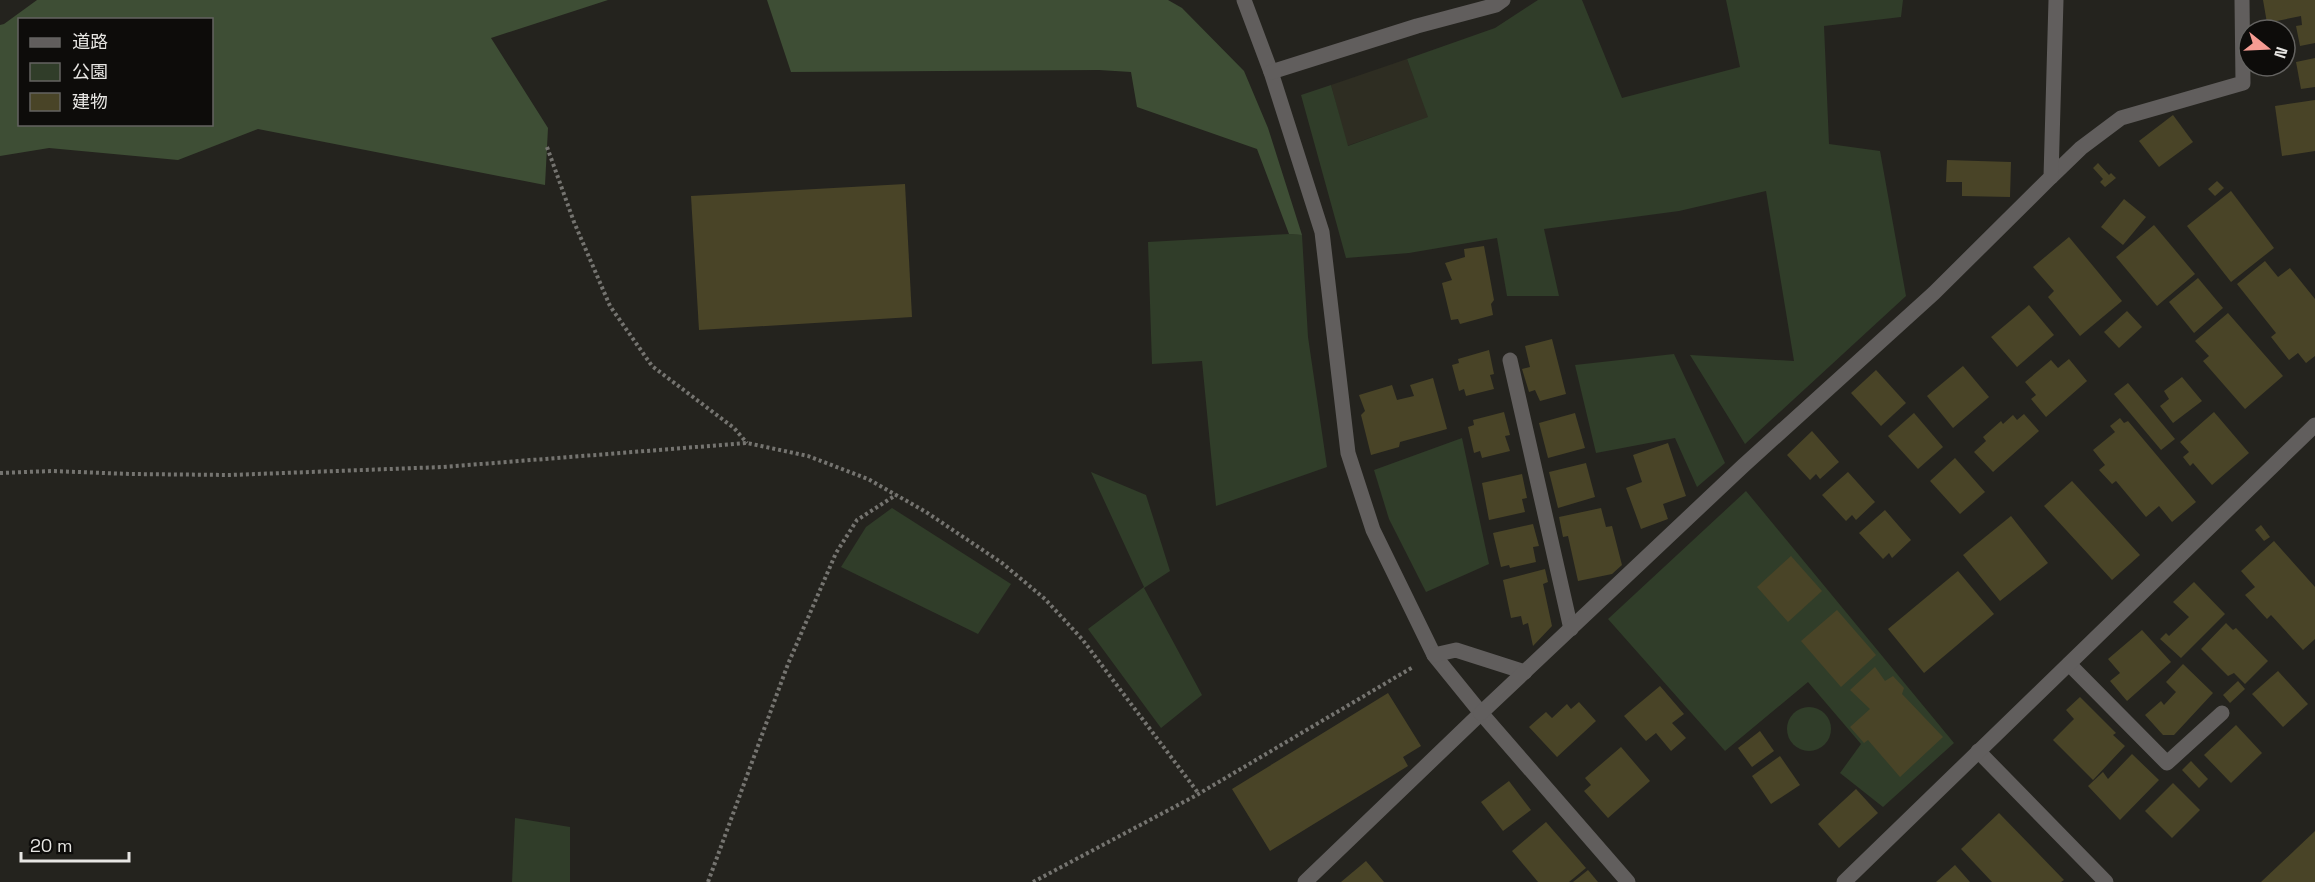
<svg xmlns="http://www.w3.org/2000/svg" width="2315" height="882" viewBox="0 0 2315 882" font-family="'Space Grotesk','Noto Sans JP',sans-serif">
<rect width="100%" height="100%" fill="#24231e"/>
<path fill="#2e2d22" d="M1407,59L1429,117L1347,146L1331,85Z"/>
<g fill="#303d29">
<path d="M1538,0H1582L1622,98L1740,67L1726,0H1903L1901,17L1824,26L1829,144L1880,151L1906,296L1745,444L1690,355L1794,361L1766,191L1679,211L1544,229L1559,296H1507L1497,238L1409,253L1346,258L1301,95L1331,85L1348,146L1428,117L1407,59L1495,28Z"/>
<path d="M1289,234L1302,235L1308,337L1327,467L1216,506L1202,361L1152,364L1148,242Z"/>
<path d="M1674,354L1725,463L1697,487L1675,438L1596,453L1575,365Z"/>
<path d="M1462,438L1489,564L1426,592L1389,519L1374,470Z"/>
<path d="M1091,472L1146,495L1170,571L1144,588L1202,695L1161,728L1088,629L1144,587Z"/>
<path d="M1746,491L1954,743L1883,807L1840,773L1861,744L1808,682L1725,751L1608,619Z"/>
<path d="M892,508L1011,584L978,634L841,567L866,527Z"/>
<circle cx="1809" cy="729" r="22"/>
<path d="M515,818L570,827V882H512Z"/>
</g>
<g fill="#3e4e35" fill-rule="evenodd">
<path d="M37,0H608L491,38L548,128L545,185L258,129L178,160L49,148L0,156V25L4,24ZM20,20H212V124H20Z"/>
<path d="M767,0H1168L1182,8L1244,71L1268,128L1302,235L1289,234L1257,149L1137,107L1131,72L1099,70L791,72Z"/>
</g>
<g fill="#494427">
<path d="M2263,0H2315V43L2300,46L2296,26L2302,25L2301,16L2267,23Z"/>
<path d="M2315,58V87L2301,89L2296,62Z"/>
<path d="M2315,100V151L2282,156L2275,106Z"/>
<path d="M2173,115L2193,142L2159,167L2139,141Z"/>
<path d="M1947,160L2011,162L2010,197L1962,196V182H1946Z"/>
<path d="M2098,163L2109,175L2111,173L2116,178L2105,187L2100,182L2103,179L2093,168Z"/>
<path d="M2217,181L2224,188L2215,196L2208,189Z"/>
<path d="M905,184L912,317L699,330L691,196Z"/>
<path d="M2231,191L2274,248L2231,282L2187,226Z"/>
<path d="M2124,199L2146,217L2123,245L2101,227Z"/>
<path d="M2154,225L2195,274L2157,306L2116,257Z"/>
<path d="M2069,237L2122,301L2080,336L2048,297L2054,291L2033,267Z"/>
<path d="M1484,246L1494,300L1491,304L1493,315L1460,324L1458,319L1451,320L1442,283L1452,280L1445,263L1465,257L1464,249Z"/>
<path d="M2265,261L2278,277L2290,268L2315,299V356L2306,363L2298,353L2289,360L2271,337L2276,333L2237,284Z"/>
<path d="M2198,278L2223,308L2194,333L2169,302Z"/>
<path d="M2029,305L2054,335L2017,367L1991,337Z"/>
<path d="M2127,311L2142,327L2119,348L2104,332Z"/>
<path d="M2228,313L2283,376L2245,409L2203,361L2209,356L2195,341Z"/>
<path d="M1552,339L1566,394L1540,401L1535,390L1529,392L1522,369L1530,367L1525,346Z"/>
<path d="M1489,350L1494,374L1490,375L1494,389L1466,396L1464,389L1459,391L1452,365L1459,363L1458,359Z"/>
<path d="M2069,359L2087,381L2046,417L2031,399L2036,395L2025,382L2051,360L2058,368Z"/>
<path d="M1963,366L1989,397L1953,428L1927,396Z"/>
<path d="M1876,370L1906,403L1881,426L1851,393Z"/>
<path d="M2182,377L2202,401L2173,423L2160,406L2169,399L2164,391Z"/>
<path d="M1433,378L1447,429L1400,442L1399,447L1371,455L1361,415L1365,411L1359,395L1392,385L1397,400L1414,396L1410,385Z"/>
<path d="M2128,383L2175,439L2161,450L2114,394Z"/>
<path d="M1504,412L1510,435L1505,436L1510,451L1482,458L1480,451L1474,453L1468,427L1474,425L1473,420Z"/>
<path d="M2214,412L2249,453L2212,485L2193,463L2190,466L2183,457L2189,452L2180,442Z"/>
<path d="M1575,413L1585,448L1548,458L1539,423Z"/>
<path d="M1914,413L1943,447L1918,469L1888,436Z"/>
<path d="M2024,414L2039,431L1993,472L1974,452L1986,441L1983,437L2001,421L2003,424L2013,415L2017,420Z"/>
<path d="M2120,418L2124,423L2128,421L2196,502L2172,522L2159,506L2146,517L2116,481L2112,484L2099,470L2105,465L2093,450L2115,432L2110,426Z"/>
<path d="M1812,431L1839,462L1820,479L1816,474L1810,480L1787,455Z"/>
<path d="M1668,443L1686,496L1663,504L1668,519L1641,529L1626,488L1642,482L1633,455Z"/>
<path d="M1955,458L1985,492L1960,514L1930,481Z"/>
<path d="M1586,463L1595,497L1558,508L1549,472Z"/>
<path d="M1848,472L1875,502L1856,520L1852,515L1846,521L1822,495Z"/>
<path d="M1522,474L1527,498L1522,499L1525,512L1489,520L1482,483Z"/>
<path d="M2072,481L2140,555L2112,580L2044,506Z"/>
<path d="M1601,508L1606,527L1612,526L1622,565L1612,574L1578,581L1568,536L1563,537L1559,517Z"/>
<path d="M1885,510L1911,540L1892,558L1889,553L1883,559L1859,533Z"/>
<path d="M2011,516L2048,563L2000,601L1963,555Z"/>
<path d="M1533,524L1539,546L1533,547L1536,562L1510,568L1509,565L1501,567L1493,533Z"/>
<path d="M2261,525L2270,537L2264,541L2255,530Z"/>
<path d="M2274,541L2315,587V639L2303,650L2271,615L2267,619L2245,595L2255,587L2241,571Z"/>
<path d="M1791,556L1822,591L1788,622L1757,587Z"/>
<path d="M1545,569L1548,582L1543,584L1552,626L1533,646L1528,623L1523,625L1521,616L1511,618L1503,580Z"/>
<path d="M1958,571L1994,614L1924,673L1888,629Z"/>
<path d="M2194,582L2225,614L2181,658L2160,639L2166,633L2169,636L2189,617L2173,602Z"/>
<path d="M1837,610L1876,655L1841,687L1801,641Z"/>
<path d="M2226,623L2233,630L2236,628L2268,661L2245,684L2234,673L2228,676L2201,649Z"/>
<path d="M2142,630L2171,662L2127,701L2110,681L2120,673L2108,659Z"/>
<path d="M2183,664L2213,693L2174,735H2163L2145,715L2161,701L2164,705L2176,692L2166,682Z"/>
<path d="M1875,667L1885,681L1893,676L1904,688L1902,694L1943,737L1900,777L1868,740L1864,743L1850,727L1870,709L1850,690Z"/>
<path d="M2278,671L2308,704L2283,727L2252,694Z"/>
<path d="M2238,681L2245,689L2230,703L2223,695Z"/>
<path d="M1660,686L1684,714L1672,723L1686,738L1671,751L1656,733L1646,741L1624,716Z"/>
<path d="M1388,693L1421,746L1403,757L1408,766L1270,851L1232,789Z"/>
<path d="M2080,697L2116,733L2113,735L2125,746L2093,780L2053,740L2074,719L2066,710Z"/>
<path d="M1579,702L1596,721L1557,757L1529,727L1546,712L1552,718L1567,704L1571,709Z"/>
<path d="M2236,725L2262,753L2231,783L2204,755Z"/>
<path d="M1760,731L1774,751L1752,767L1738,748Z"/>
<path d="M1621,747L1650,781L1608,818L1584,791L1591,785L1585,778Z"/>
<path d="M2132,754L2159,780L2120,820L2088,786L2103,772L2108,779Z"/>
<path d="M1780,756L1800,785L1771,804L1752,776Z"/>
<path d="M2191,761L2208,779L2199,788L2182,770Z"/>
<path d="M1509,781L1531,810L1503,831L1481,802Z"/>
<path d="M2173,783L2200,810L2172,838L2145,811Z"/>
<path d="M1856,789L1878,813L1839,848L1818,824Z"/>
<path d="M1999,813L2064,880L2061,882H1992L1961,849Z"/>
<path d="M1546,822L1586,868L1569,882H1538L1512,851Z"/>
<path d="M2315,831V882H2261Z"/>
<path d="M1366,861L1384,882H1341Z"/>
<path d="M1955,865L1970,882H1936Z"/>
<path d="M1588,870L1598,882H1573Z"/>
</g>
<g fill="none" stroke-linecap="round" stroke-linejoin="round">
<g stroke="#757470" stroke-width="4" stroke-dasharray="3 3" stroke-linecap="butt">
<path d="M547,147L574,222L610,306L652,366L734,428L747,443"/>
<path d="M0,473L52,471L130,474L230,475L443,467L747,443L808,456L868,479L926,512L1002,563L1045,599L1082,639L1199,794"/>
<path d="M708,882L788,664L836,553L857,520L896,495"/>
<path d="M1033,882L1195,796L1413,667"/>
</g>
<g stroke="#615e5d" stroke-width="15">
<path d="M2051,177L2081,148L2121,118L2243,83L2242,0"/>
<path d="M1305,882L1481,713"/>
</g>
<g stroke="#615e5d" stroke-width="15">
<path d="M1244,0L1271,72L1322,232L1348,453L1373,530L1434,655L1481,713L1628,882"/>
<path d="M1271,72L1417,26L1496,5L1503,0"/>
<path d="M1510,360L1571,629"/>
<path d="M1434,655L1456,650L1525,672"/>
<path d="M2069,664L2167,763L2222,713"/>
<path d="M1481,713L1743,466L1934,293L2051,177L2056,0"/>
<path d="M1978,751L2106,882"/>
<path d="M1844,882L2315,425"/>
</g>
</g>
<rect x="18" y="18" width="195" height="108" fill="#0d0c0a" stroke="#646361" stroke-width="1.5"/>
<rect x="30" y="38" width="30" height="9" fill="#615e5d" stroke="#646361" stroke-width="1.5"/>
<text x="72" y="48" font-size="18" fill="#e7e6e3">道路</text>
<rect x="30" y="63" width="30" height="18" fill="#303d29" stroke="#646361" stroke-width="1.5"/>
<text x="72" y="78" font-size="18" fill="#e7e6e3">公園</text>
<rect x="30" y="93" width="30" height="18" fill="#494427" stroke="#646361" stroke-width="1.5"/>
<text x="72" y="108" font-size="18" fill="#e7e6e3">建物</text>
<g transform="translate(2267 48) rotate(108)"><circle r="28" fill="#0d0c0a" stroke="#646361" stroke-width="1.5"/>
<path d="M0-4.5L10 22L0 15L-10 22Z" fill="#f59c93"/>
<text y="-9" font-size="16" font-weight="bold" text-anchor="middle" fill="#e7e6e3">N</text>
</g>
<path d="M21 852v9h108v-9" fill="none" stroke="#e7e6e3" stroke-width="3"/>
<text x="30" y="852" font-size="18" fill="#e7e6e3" stroke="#0d0c0a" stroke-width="4.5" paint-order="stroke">20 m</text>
</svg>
